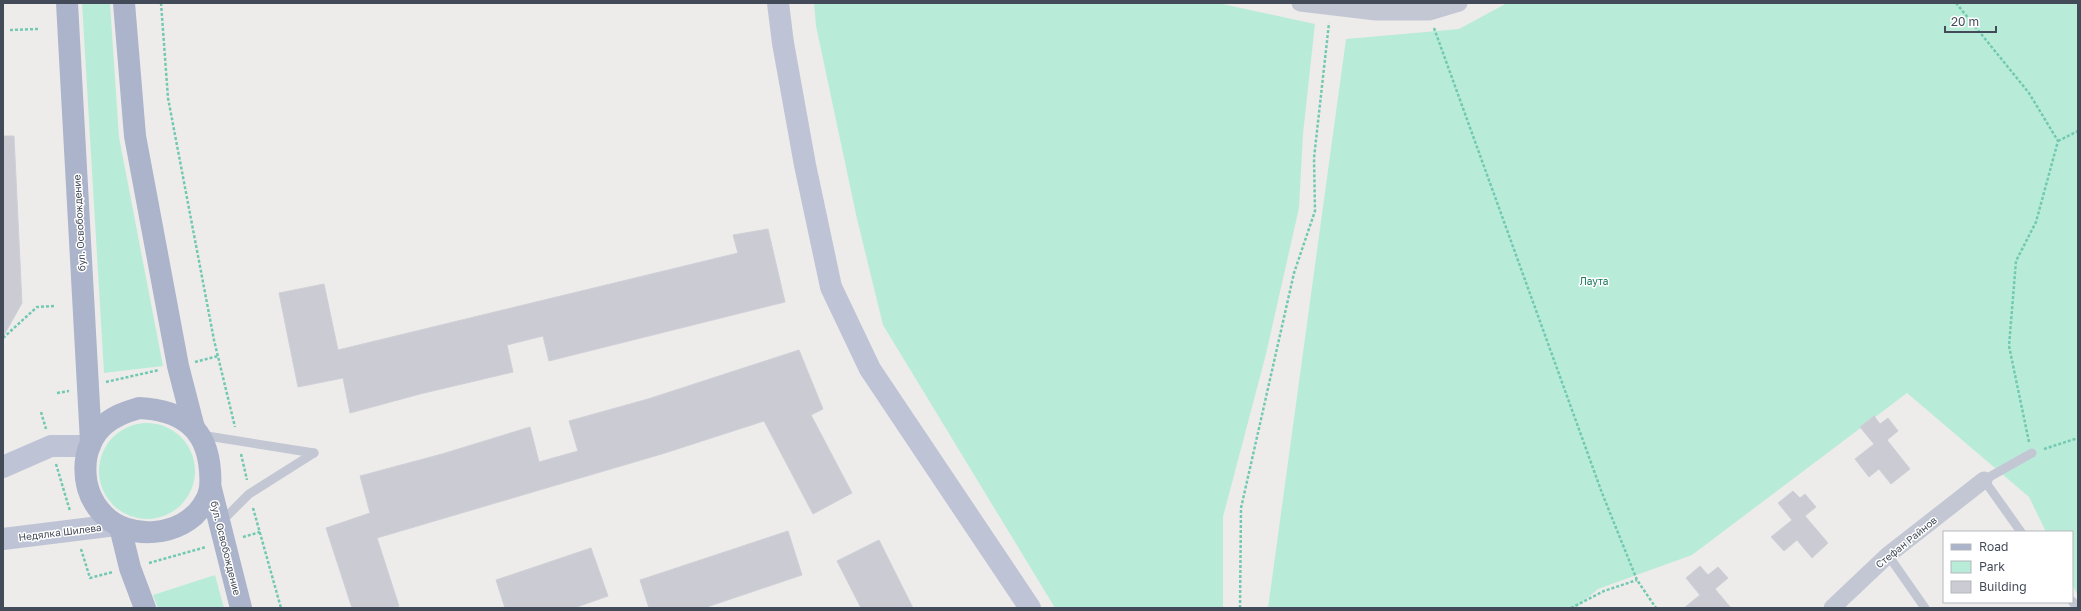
<svg xmlns="http://www.w3.org/2000/svg" width="2081" height="611" viewBox="0 0 2081 611" font-family="'Golos Text',sans-serif">
<rect width="100%" height="100%" fill="#eeeceb"/>
<g fill="#b9ecd8">
<path d="M82,3H110L119,137L163,366L104,373Z"/>
<path d="M814,3H1218L1315,24L1303,134L1299,208L1266,354L1223,517V608H1055L883,325L857,219L816,26Z"/>
<path d="M1507,3H2078V596L2072,584V532H2046L2029,497L1907,393L1692,555L1598,589L1576,608H1268L1346,39L1459,29Z"/>
<circle cx="147" cy="471" r="48"/>
<path d="M215,575L224,608H158L153,595Z"/>
</g>
<g fill="#cbccd3" stroke="#cfd0d7">
<path d="M3,136H14L22,303L3,337Z"/>
<path d="M768,229L785,302L549,361L543,336L507,345L513,372L420,394L350,413L343,378L298,387L279,293L324,284L338,350L738,253L733,235Z"/>
<path d="M799,350L823,409L811,415L852,493L813,514L764,421L665,453L377,538L399,606L390,608H352L326,528L370,513L360,476L442,454L530,427L539,462L578,451L569,421L648,399Z"/>
<path d="M1874,416L1880,424L1888,418L1898,431L1887,440L1910,469L1891,484L1879,469L1869,477L1855,459L1874,444L1860,427Z"/>
<path d="M1793,491L1800,498L1805,494L1816,507L1805,516L1828,543L1812,558L1797,540L1784,551L1771,537L1792,520L1778,503Z"/>
<path d="M788,531L802,575L704,608H649L640,580Z"/>
<path d="M879,540L913,608H861L837,561Z"/>
<path d="M591,548L608,596L574,608H505L496,580Z"/>
<path d="M1700,566L1708,575L1718,567L1728,578L1715,589L1731,608H1684L1700,595L1686,578Z"/>
</g>
<g fill="none" stroke-linecap="round" stroke-linejoin="round">
<g stroke="#72c9b1" stroke-width="2.5" stroke-dasharray="3 2" stroke-linecap="butt">
<path d="M161,3L168,98L214,340L235,427"/>
<path d="M1956,3L2029,93L2058,141L2036,222L2016,261L2009,346L2029,442"/>
<path d="M2078,3V4"/>
<path d="M1434,28L1602,493L1637,580L1656,608"/>
<path d="M10,30L38,29"/>
<path d="M2058,141L2078,131"/>
<path d="M3,338L37,307L54,306"/>
<path d="M195,362L218,356"/>
<path d="M106,382L159,370"/>
<path d="M57,393L69,391"/>
<path d="M41,412L46,429"/>
<path d="M2044,449L2078,438"/>
<path d="M241,454L247,480"/>
<path d="M56,464L70,511"/>
<path d="M253,508L281,608"/>
<path d="M243,537L260,532"/>
<path d="M81,549L90,578L113,572"/>
<path d="M149,563L206,547"/>
<path d="M1240,608L1241,508L1294,273L1315,211L1314,158L1329,23"/>
<path d="M1571,608L1604,591L1637,580"/>
</g>
<g stroke="#c2c7d3" stroke-width="9">
<path d="M201,435L314,453"/>
<path d="M221,522L249,494L314,453"/>
<path d="M2021,532L1984,480L2032,453"/>
<path d="M1888,555L1925,608"/>
<path d="M2072,601L2075,605"/>
</g>
<g stroke="#c2c7d3" stroke-width="17">
<path d="M1300,3L1376,12H1429L1459,3"/>
<path d="M1832,608L1888,555L1984,480"/>
</g>
<g stroke="#bec4d5" stroke-width="22">
<path d="M778,3L783,43L805,165L831,287L870,369L1030,608"/>
<path d="M3,467L51,446H90"/>
<path d="M3,539L116,525"/>
</g>
<g stroke="#abb4ca" stroke-width="22">
<path d="M67,3L91,442"/>
<path d="M124,3L135,136L178,366L194,428"/>
<path d="M139,408C180,410 207,427 210,471C211,484 211,494 203,505C183,537 127,542 102,513C80,489 79,448 104,425C114,416 126,412 139,408Z"/>
<path d="M211,489L241,608"/>
<path d="M120,527L130,568L145,608"/>
</g>
</g>
<g text-anchor="middle" dominant-baseline="central" stroke-width="3" stroke-linejoin="round" paint-order="stroke">
<g font-size="10" fill="#444b58" stroke="#fff">
<text transform="translate(79 223) rotate(-93)">бул. Освобождение</text>
<text transform="translate(60 532) rotate(-7)">Недялка Шилева</text>
<text transform="translate(1906 542) rotate(-39)">Стефан Райнов</text>
<text transform="translate(226 548) rotate(76)">бул. Освобождение</text>
</g>
<g font-size="10" fill="#18765b" stroke="#fff">
<text x="1594" y="281">Лаута</text>
</g>
</g>
<rect width="2081" height="611" fill="none" stroke="#444b58" stroke-width="8"/>
<rect x="1943" y="531" width="130" height="72" fill="#ffffff" stroke="#b4b7bc"/>
<rect x="1951" y="544" width="20" height="6" fill="#abb4ca" stroke="#b4b7bc"/>
<text x="1979" y="551" font-size="12" fill="#444b58">Road</text>
<rect x="1951" y="561" width="20" height="12" fill="#b9ecd8" stroke="#b4b7bc"/>
<text x="1979" y="571" font-size="12" fill="#444b58">Park</text>
<rect x="1951" y="581" width="20" height="12" fill="#cbccd3" stroke="#b4b7bc"/>
<text x="1979" y="591" font-size="12" fill="#444b58">Building</text>
<path d="M1945 26v6h51v-6" fill="none" stroke="#444b58" stroke-width="2"/>
<text x="1951" y="26" font-size="12" fill="#444b58" stroke="#ffffff" stroke-width="3" paint-order="stroke">20 m</text>
</svg>
